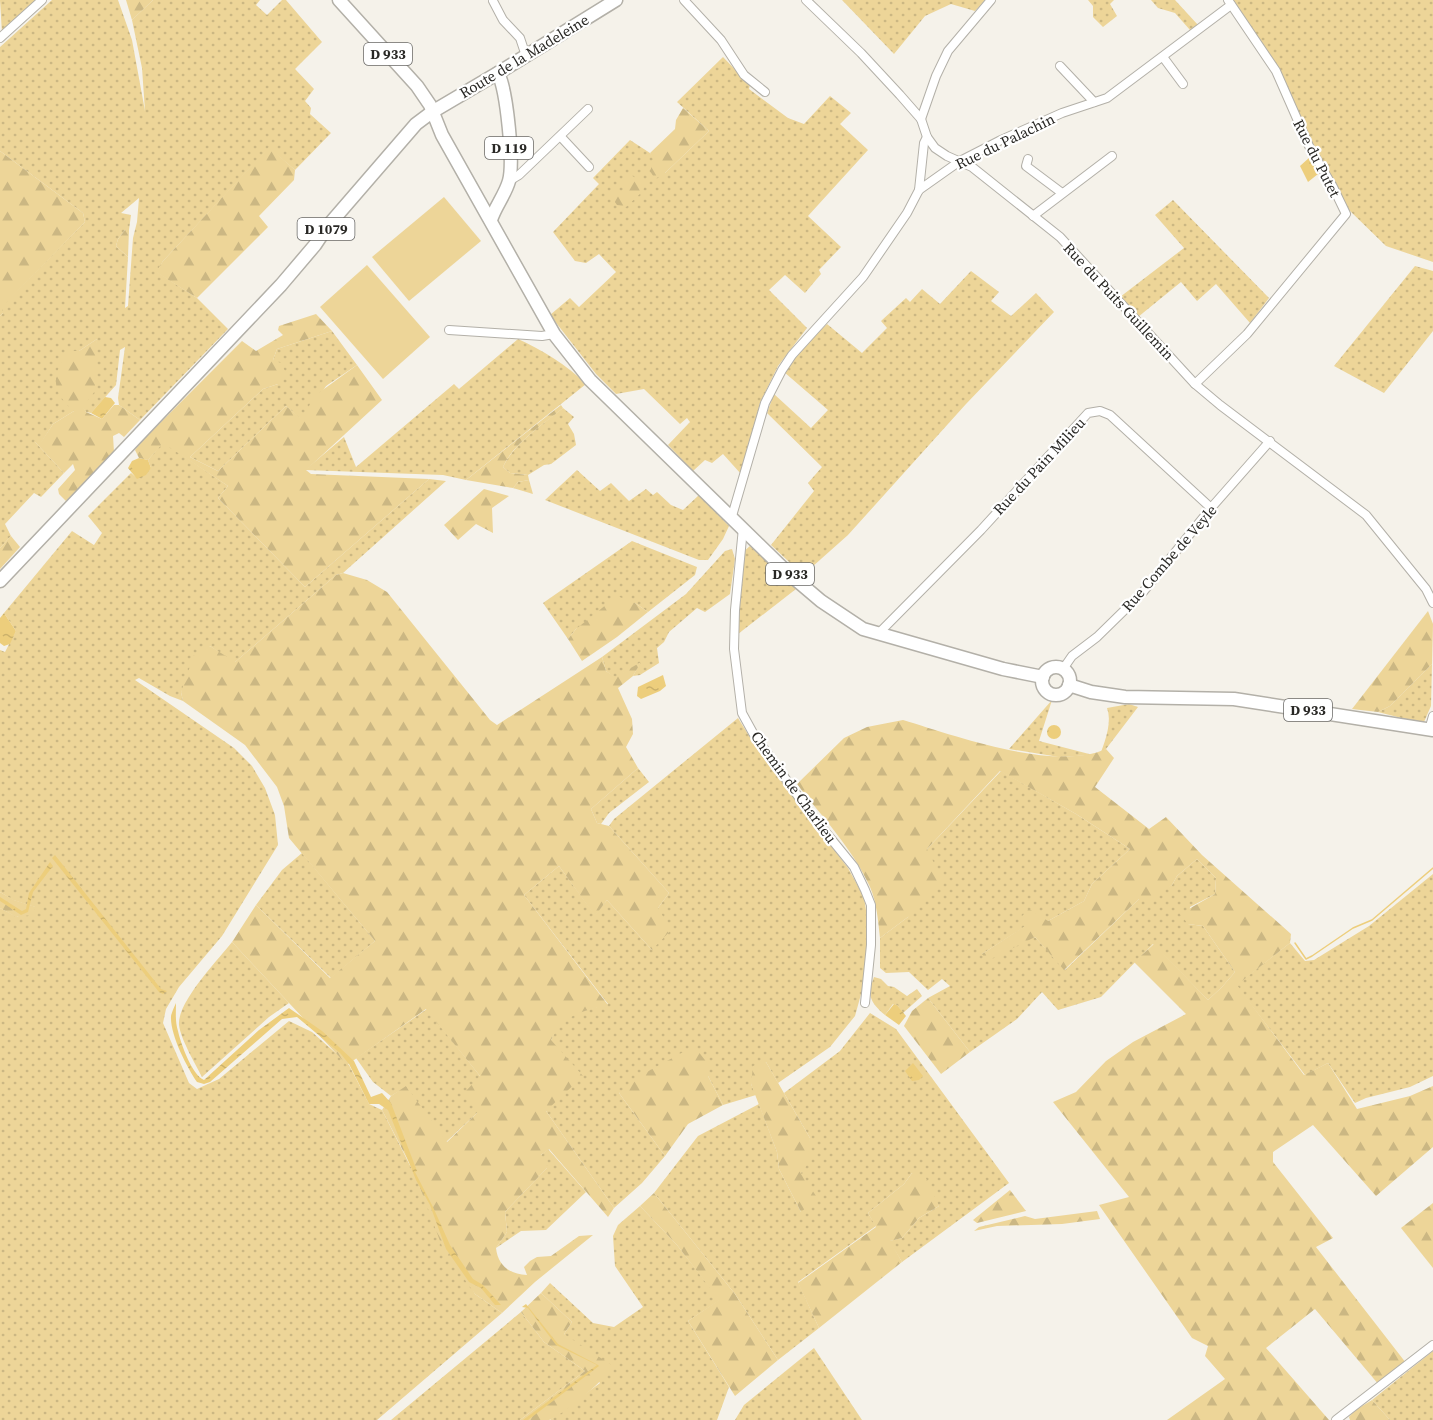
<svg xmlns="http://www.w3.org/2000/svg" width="1433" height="1420" viewBox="0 0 1433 1420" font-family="'Source Serif 4',serif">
<defs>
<pattern id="grass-dots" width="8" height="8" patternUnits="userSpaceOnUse" patternTransform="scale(1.5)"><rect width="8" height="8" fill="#edd598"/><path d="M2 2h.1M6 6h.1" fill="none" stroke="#cbb783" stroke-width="1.8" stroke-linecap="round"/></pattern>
<pattern id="forest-firs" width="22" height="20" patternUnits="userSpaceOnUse" patternTransform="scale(1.5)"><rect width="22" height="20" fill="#edd598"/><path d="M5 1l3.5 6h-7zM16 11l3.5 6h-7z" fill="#cbb783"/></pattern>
<pattern id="water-ripples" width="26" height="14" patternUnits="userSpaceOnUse" patternTransform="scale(1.5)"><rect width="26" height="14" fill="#edce7c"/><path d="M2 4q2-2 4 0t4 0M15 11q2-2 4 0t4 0" fill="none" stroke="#cbb16b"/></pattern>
</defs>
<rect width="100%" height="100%" fill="#f5f2ea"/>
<g fill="url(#grass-dots)" fill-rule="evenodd">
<path d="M0,0H36L2,33Z"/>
<path d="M52,0H118L132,40L145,111L142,68L132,20L153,0H260L256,5L267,15L282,0H286L322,42L295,69L314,89L305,101L311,108L310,114L331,133L295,170L269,148L163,261L157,272L197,298L228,329L140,420L119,405L118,398L125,347L120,350L116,385L91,413L86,412L82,407L97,339L79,351L74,411L53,424L41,443L35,442L64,473L41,497L34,493L5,524L11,536L0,548V316L3,313L2,306L85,222L83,213L0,151V47ZM139,198L137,222L133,238L128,306L125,308L128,257L116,246L118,239L125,230H129L131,215L121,213Z"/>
<path d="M842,0H985L975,11L951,4L925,16L894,54Z"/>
<path d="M1088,0H1114L1110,4L1117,16L1103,27L1093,17V6Z"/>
<path d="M1151,0H1175L1198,25L1190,30L1175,13L1158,8Z"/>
<path d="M1231,0H1433V262L1386,246L1349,210L1310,138L1280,71Z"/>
<path d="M723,57L750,85L749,89L788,118L804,124L830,96L851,113L840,124L868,150L808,216L841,247L819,270L821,274L805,293L785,275L769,290L807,328L778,366L760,403L741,474L723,454L712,463L705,460L693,471L668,445L690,422L687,418L680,424L644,389L616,394L596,374L550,315L570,298L579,307L616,272L599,254L586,263L575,261L553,232L599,184L593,178L630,140L650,153L665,173L709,131L677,102Z"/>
<path d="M1173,200L1269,298L1250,323L1216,284L1197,301L1181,282L1138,317L1120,297L1184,248L1155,215Z"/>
<path d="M1415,266L1433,271V331L1384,393L1334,366Z"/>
<path d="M971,271L999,292L991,301L1011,316L1036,293L1054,312L966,404L848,535L803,575L771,545L814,491L808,483L822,467L767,413L774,394L811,428L828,410L784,372L794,356L827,324L862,353L887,328L881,321L906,298L910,302L922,289L940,304Z"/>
<path d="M332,331L357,365L326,386L303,421L286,406L218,471L190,457L263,389L278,384L273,360L277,349Z"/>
<path d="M518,339C542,350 567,365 586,384L466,480L443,475L305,470L344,437L356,467L454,384L459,389Z"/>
<path d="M563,408L574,417L568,424L574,434L576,445L551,464L544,465L528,475L510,473L503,467C514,443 542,425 563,408Z"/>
<path d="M163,442L228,486L218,498L305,587L429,479L446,481L343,573L336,575L234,663L210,646L181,692L183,701L170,696L139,678L135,680L234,748L252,766L265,788L275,815L278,845L222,936L179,987L166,1009L163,1023L189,1083L197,1089L219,1079L289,1021L312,1032L349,1065L369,1104L382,1110L475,1294L502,1313L377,1420H0V908L17,917L35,907L13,900L0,892V650L5,652L16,631L4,613L72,531L94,545L102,533L88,516L131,473L137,478L151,468L148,460Z"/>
<path d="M577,470L600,491L611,483L629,501L646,489L653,495L657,492L671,505L683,510L699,495L729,526L723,539L708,560H699L545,500Z"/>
<path d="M529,480L533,494L513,488L518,482Z"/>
<path d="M632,541L697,567L695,575L648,612L635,603L576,629L568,639L543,603Z"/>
<path d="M750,546L796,589L738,634L743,552Z"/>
<path d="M732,549L735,559L730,594L705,612L697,608L669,632L664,642L657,648L659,663L640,675L633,676L640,663L615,678L606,671L602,657L686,594L725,551Z"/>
<path d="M1432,664L1431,706L1424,722L1413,721L1378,712L1390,706Z"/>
<path d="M1052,700L1039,741L1093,755L1059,757L1009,749Z"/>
<path d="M1129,704L1138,707L1106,749L1101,752C1106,739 1112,721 1107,708Z"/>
<path d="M738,718L759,752L848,868L864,897L869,930L863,987L855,1016L830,1047L778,1083L766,1062L751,1084L756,1095L723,1105L708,1076V1064L619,1093L665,1156L642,1183L614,1208L546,1111L551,1040L557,1027L572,1014L608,1004L524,895L559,866L595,915L607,900L652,950L658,908L669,893L609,826L614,819Z"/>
<path d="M638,768L649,782L609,813L601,824L597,823L591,809Z"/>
<path d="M1001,771L1076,814L1130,849L1092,884L1084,901L1048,921L1026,926L982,954L1035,937L1065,970L1139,899L1172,885L1177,876L1197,859L1216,878L1215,894L1190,907L1188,924L1203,926L1235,972L1222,987L1208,1000L1153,944L1101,997L1058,1010L1042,992L1017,1019L970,1052L928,998L950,986L942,979L928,990L909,972L886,973L880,968V938L908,917L927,849Z"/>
<path d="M302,853L375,941L331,978L256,905L282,870Z"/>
<path d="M1433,874V1076L1410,1087L1366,1098L1355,1103L1328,1063L1305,1075L1236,985L1290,943L1305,961L1314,960L1369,926Z"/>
<path d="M232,942L289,1003L269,1017L202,1077C195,1063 181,1040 179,1025C177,1002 218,960 232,942Z"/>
<path d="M874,977L881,979L888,986L894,987L907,996L917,989L922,996L903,1013L897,1005L893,1004L885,1015C870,1002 867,996 874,977Z"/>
<path d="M427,1009L480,1076L477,1113L446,1142L406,1087L391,1096L373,1082L356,1058Z"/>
<path d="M870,1013L896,1029L1009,1183L902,1262L889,1241L902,1238L919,1218L939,1206L912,1173L904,1184L868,1213L876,1226L798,1282L819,1328L778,1360L735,1294L654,1193L698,1136L759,1104L777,1152L779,1169L801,1212V1173L810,1138L784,1093L840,1051Z"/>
<path d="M548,1149L586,1192L546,1230L521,1231L496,1248L507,1232L505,1212L547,1168L540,1156Z"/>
<path d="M640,1206L677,1245L720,1300L688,1321L729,1387L717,1420H550L600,1383L564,1334L572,1322L541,1293L550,1283L593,1323L614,1327L643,1307L615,1266L613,1236L618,1225Z"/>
<path d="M521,1312L544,1342L585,1371L520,1420H391Z"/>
<path d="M814,1348L862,1420H735L744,1405Z"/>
<path d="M1433,1351V1420H1390L1372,1400Z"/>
</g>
<g fill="url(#forest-firs)">
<path d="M126,0H153L132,20Z"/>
<path d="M683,108L709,131L665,173L655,179L650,171L654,161L650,153L675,129L676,120Z"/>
<path d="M269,147L295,170L294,180L259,216L268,227L197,298L156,272L163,261Z"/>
<path d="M0,151L83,213L85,222L3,306V313L0,316Z"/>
<path d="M629,174L646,184L641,193L626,207L617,205L610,195L616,191L624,193L626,187L622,181Z"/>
<path d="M125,230H129L128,257L116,246L118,239Z"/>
<path d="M316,314L332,331L277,349L273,360L281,363L287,375L278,384L263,389L190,457L218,471L286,406L303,420L313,397L357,365L382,400L306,470L311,474L429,479L305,587L218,498L228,486L163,443L148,460L139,458L135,450L141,442L242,341L256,351L283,335L278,330L279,326Z"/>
<path d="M97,339L95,391L83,407L86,412L102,419L114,405H119L140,420L124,437L119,433L113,436L114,452L66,501L59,494L58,489L75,470L73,464L64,473L34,441L41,442L53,424L74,411C50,391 52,375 68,351H79Z"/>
<path d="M561,405L563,408C543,425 514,442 503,467L510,473L528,475L529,480L518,482L513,488L466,480Z"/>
<path d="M484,489L509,496L492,508L493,533L476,524L458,540L444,525Z"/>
<path d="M11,536L20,547L0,569V548Z"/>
<path d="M343,573L367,580L387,592L490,720L497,725L602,657L606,671L615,677L641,662L633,676L618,688L632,719L633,734L626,747L638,768L591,809L597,823L609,826L669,893L658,908L671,930L652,950L607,900L595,916L559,866L524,895L608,1005C581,1012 565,1013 551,1040L583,1076L546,1111L614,1208L608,1217L549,1149L541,1155L548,1167L505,1212L507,1232L496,1248C498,1266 510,1274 527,1275L524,1267L530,1261L537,1257L551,1256L579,1236L593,1235L535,1282L502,1313L475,1294L443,1249L415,1174L382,1110L391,1096L406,1086L447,1142L477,1113L466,1091L480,1076L426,1009L347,1065L232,942L256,905L330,978L375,941L289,838L284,806L277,787L245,745L183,701L181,692L194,655L210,646L235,662L336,575Z"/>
<path d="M617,596L635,603L648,612L617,637L582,661L568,639L576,629Z"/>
<path d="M1428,611L1433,624L1432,664L1390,706L1378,712L1352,709Z"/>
<path d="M903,720C956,736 1054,772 1106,749L1114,758L1095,787L1149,829L1166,817L1202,855L1291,934L1290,943L1237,985L1304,1075L1328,1063L1357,1109L1410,1096L1433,1086V1147L1376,1196L1313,1125L1273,1152V1162L1333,1238L1316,1247L1406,1363L1379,1385L1315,1309L1266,1348L1329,1420H1167L1225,1379L1205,1356L1208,1346L1192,1338L1099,1205L1129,1197L1053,1102L1076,1092L1106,1061L1133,1042L1186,1014L1134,962L1154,944L1208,1000L1222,987L1235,972L1203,926L1188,924L1180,914L1215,894L1216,878L1197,859L1177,876L1172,885L1146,902L1139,899L1064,970L1035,937L987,961L982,954L1025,926L1019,919L1029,909L1048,921L1084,901L1092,884L1130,849L1076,814L1000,771L927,849L944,883L908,917L880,938C878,921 877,903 870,887C853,849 822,817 797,784L844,738L867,727Z"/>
<path d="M0,892L14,900L36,907L32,915L16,917L0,908Z"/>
<path d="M928,998L970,1052L941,1074L904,1026L912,1011Z"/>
<path d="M694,1046L708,1064V1076L723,1105L688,1124L665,1156L619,1093L647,1072Z"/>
<path d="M766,1062L810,1138L809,1162L801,1173L816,1196L814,1201L801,1212L779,1169L777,1152L751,1084L753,1066Z"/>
<path d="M912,1173L925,1176L939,1206L919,1218L902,1238L890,1241L902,1262L819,1328L798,1283L876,1227L868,1213L904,1184Z"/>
<path d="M1010,1190L1026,1211L977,1223L973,1220Z"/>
<path d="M654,1193L735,1294L778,1360L735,1396L688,1321L719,1300L677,1245L640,1206Z"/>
<path d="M1433,1203V1268L1401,1228Z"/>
<path d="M1097,1211L1100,1219L1062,1224L997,1226L974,1231L979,1227L1025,1216L1035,1219Z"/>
<path d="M541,1293L572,1322L564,1334L613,1366C609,1377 559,1418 549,1420C540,1420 529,1420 520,1420L585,1371L544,1342L521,1312Z"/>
<path d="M1372,1400L1390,1420H1350L1349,1417L1354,1411Z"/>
</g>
<g fill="#edd598">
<path d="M444,197L481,241L409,301L372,257Z"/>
<path d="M367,265L430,337L383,379L320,307Z"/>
</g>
<g fill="url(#water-ripples)">
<path d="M1310,157L1318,174L1308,182L1300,166Z"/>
<path d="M105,397L111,398L115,403L102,419L91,413Z"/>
<path d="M139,458L148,460L151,468L146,475L137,479L128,468L132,461Z"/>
<path d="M4,613L16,631L10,644L4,646L0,643V618Z"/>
<path d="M663,675L666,686L660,691L641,699L637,696L638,687Z"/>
<circle cx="1054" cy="732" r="7"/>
<path d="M55,855L161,989L167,991L163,994L159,992L52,858Z"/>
<path d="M50,862L53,866L33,892L28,912L21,915L0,901V897L22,911L26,909L29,893Z"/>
<path d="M176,1003C176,1012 175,1022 178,1031C181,1044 192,1075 204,1080L259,1030L289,1008L322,1031L354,1061L371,1097L382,1093L391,1103L417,1171L415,1172L433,1207L450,1245L473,1279L483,1285L501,1305H495L481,1288L469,1282L446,1249L430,1205L416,1180L388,1110L379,1104H369L349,1064L340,1053L297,1017L282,1019L210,1082L204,1084L197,1082C187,1067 170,1035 171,1016C172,1012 174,1007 176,1003Z"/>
<path d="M894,1004L897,1005L906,1016L899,1025L885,1015Z"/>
<path d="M913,1063L923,1076L919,1080L912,1081L905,1071Z"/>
<path d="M526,1304L558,1344L598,1365L599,1366L528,1420H523L597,1365L556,1345L528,1308L522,1307Z"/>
</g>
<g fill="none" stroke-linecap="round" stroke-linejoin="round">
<path stroke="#edce7c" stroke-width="1.5" d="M1295,943L1306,959L1312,956L1353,928L1372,920L1433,868"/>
<g stroke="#b3b0a8" stroke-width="10">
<g id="street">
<path d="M684,0L721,40L744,75L765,92"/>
<path d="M806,0L861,53L900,95L921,119L927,137L935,148L947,156L972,167L1060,237L1195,384L1220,405L1366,515L1426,589L1433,603"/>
<path d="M493,1L503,20L520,38L526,56"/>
<path d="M0,38L42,0"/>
<path d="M1163,57L1183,84"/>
<path d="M1060,66L1094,102"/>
<path d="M921,119L936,76L948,51L991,0"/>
<path d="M561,137L589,167"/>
<path d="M1028,159L1026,166L1062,193"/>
<path d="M509,181L519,175L588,109"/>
<path d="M919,190L924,143L927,137"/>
<path d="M1033,216L1112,156"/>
<path d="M449,330L542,336L554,334"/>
<path d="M1195,384L1247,334L1346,214L1333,187L1309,146L1276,71L1228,0"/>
<path d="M732,516L765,403L782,370L792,355L863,277L907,213L919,190L960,161L1001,140L1062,113L1107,98L1231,5"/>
<path d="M743,528L735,610L734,649L742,713L753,733L810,813L854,867L865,890L871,905V945L865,1003"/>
<path d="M878,634L981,530L1088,413L1100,411L1110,415L1211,508"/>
<path d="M1063,669L1072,656L1097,637L1143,592L1211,508L1270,441"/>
<path d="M1429,730L1433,716"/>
<path d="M1336,1420L1433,1345"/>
</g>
</g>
<g stroke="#b3b0a8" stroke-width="15">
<g id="primary">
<path d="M339,0L417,86L430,105L442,135L554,334L590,380L788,573L821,601L863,629L1003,669L1043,677"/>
<path d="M491,220C495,207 505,195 509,181C514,163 507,91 498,73"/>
<path d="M0,581L281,285L315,245L327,227L416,124L432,112L498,73L616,0"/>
<circle cx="1056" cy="681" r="14"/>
<path d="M1069,685L1091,692L1125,697L1234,699L1433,730"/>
</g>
</g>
<use href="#street" stroke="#fff" stroke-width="8"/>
<use href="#primary" stroke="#fff" stroke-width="12"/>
</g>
<g text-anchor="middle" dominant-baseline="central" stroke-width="4.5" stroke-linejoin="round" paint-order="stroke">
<g fill="#fff" stroke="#696866" stroke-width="1.5">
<rect x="364" y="43" width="48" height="22" rx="4.5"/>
<rect x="485" y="137" width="48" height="22" rx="4.5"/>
<rect x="297.5" y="218" width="57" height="22" rx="4.5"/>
<rect x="766" y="563" width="48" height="22" rx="4.5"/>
<rect x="1284" y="699" width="48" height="22" rx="4.5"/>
</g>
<g font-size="14" font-weight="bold" fill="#292825">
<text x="388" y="54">D 933</text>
<text x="509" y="148">D 119</text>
<text x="326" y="229">D 1079</text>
<text x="790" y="574">D 933</text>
<text x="1308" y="710">D 933</text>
</g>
<g font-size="15" fill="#292825" stroke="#fff">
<text transform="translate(524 56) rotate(-31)">Route de la Madeleine</text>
<text transform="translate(1005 141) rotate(-26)">Rue du Palachin</text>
<text transform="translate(1317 158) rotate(63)">Rue du Putet</text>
<text transform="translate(1119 301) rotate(47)">Rue du Puits Guillemin</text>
<text transform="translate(1039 466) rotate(-47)">Rue du Pain Milieu</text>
<text transform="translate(1169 558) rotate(-49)">Rue Combe de Veyle</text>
<text transform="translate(794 787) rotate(54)">Chemin de Charlieu</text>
</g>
</g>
</svg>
